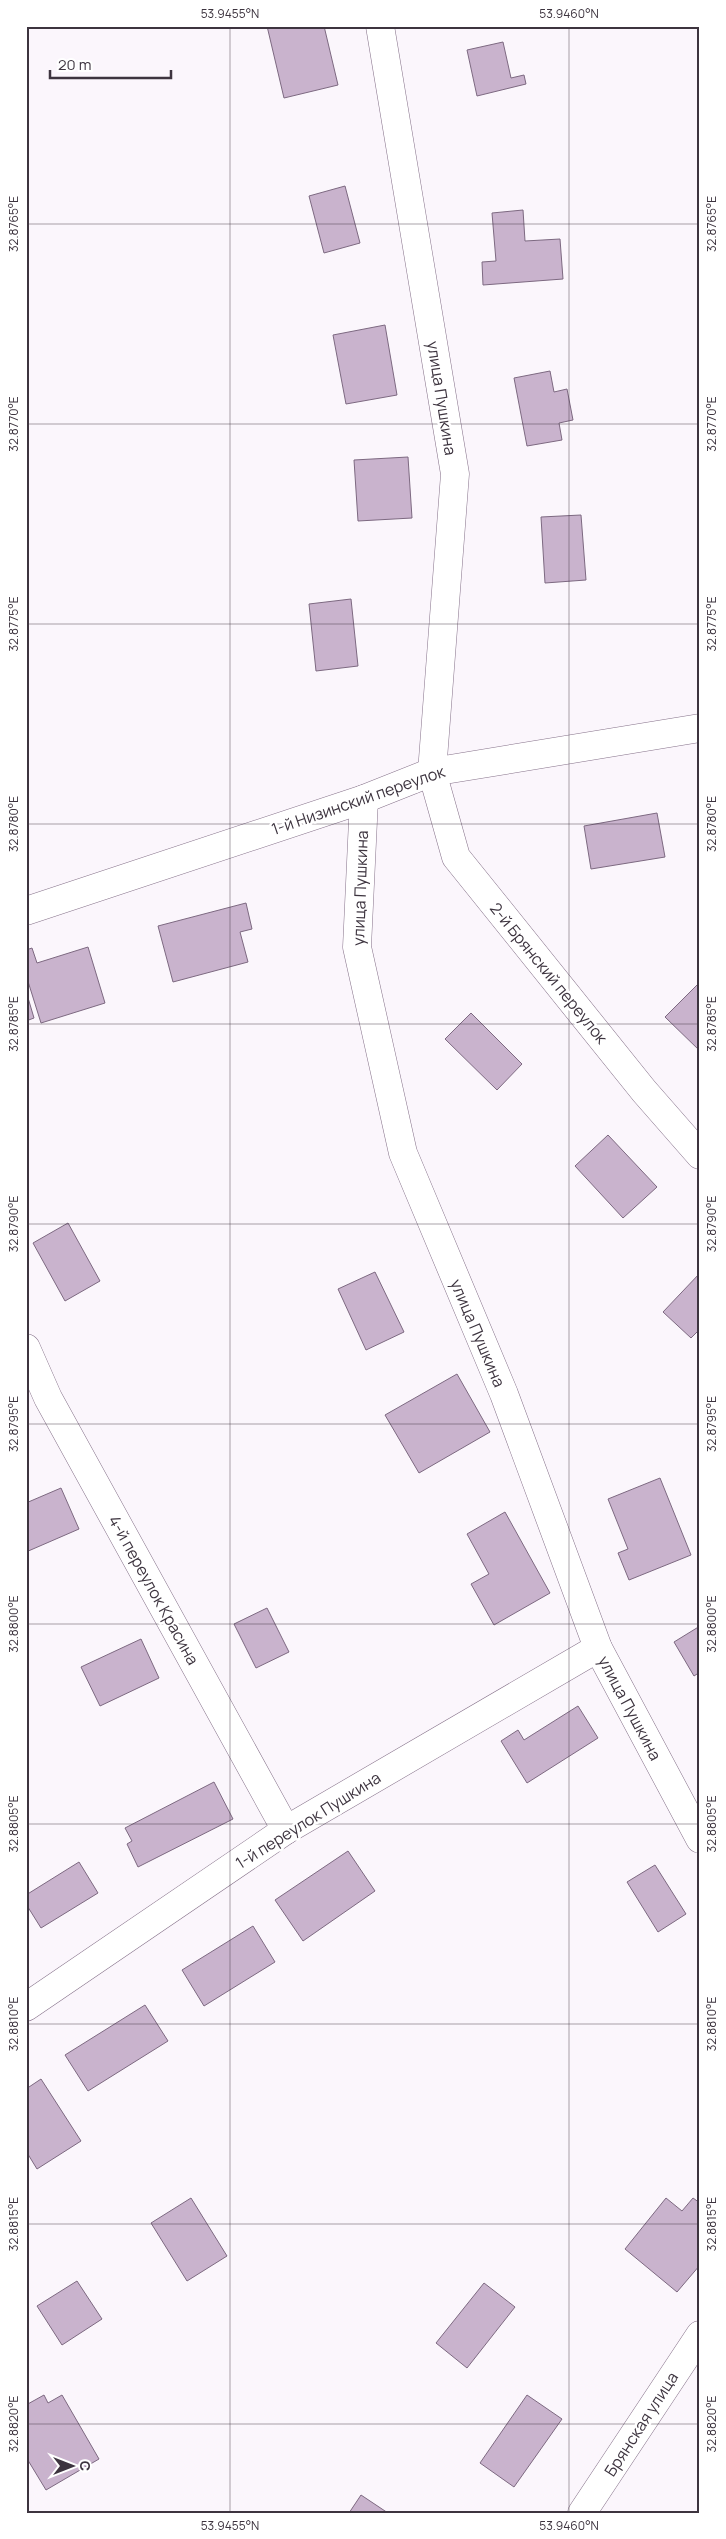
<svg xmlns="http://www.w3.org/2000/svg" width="726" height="2539" viewBox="0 0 726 2539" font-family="Manrope,sans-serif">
<rect width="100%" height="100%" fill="#fbf6fc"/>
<g fill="#c9b3cd" stroke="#7d6981">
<path d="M267,26H324L338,85L284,98Z"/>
<path d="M503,42L511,78L524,75L526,84L477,96L467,50Z"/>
<path d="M345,186L360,243L324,253L309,196Z"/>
<path d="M523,210L525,241L560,239L563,279L483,285L482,262L496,261L492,213Z"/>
<path d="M385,325L397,395L346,404L333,335Z"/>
<path d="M550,371L554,392L567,389L573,420L559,423L562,440L527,446L514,378Z"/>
<path d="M408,457L412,518L358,521L354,460Z"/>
<path d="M581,515L586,580L545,583L541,517Z"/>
<path d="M351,599L358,666L316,671L309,604Z"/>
<path d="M657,813L665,857L591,869L584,826Z"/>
<path d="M246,903L252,929L240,932L248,962L173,982L158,926Z"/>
<path d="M88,947L105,1003L41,1023L26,975V950L32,948L37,963Z"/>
<path d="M699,983L700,985V1051L665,1017Z"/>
<path d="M26,991L34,1018L26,1021Z"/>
<path d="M471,1013L522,1064L497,1090L445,1039Z"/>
<path d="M608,1135L657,1187L623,1218L575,1166Z"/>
<path d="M68,1223L100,1281L65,1301L33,1243Z"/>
<path d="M375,1272L404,1332L366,1350L338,1289Z"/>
<path d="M700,1273V1329L691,1338L663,1312Z"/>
<path d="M457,1374L490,1432L419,1473L385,1415Z"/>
<path d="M660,1478L691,1555L629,1580L618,1553L628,1549L608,1499Z"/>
<path d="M61,1488L79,1529L26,1552V1503Z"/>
<path d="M505,1512L550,1593L494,1625L471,1584L489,1574L467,1534Z"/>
<path d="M267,1608L289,1652L256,1668L234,1624Z"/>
<path d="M700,1626V1672L694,1676L674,1642Z"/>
<path d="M141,1639L159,1678L100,1706L81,1667Z"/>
<path d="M578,1706L598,1738L527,1783L501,1741L518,1730L524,1740Z"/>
<path d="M214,1782L233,1819L138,1867L127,1844L132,1841L125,1828Z"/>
<path d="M348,1851L375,1891L303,1941L275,1900Z"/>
<path d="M79,1862L98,1893L41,1928L26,1904V1895Z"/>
<path d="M655,1865L686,1914L658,1932L627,1882Z"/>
<path d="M253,1926L275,1962L204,2006L182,1970Z"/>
<path d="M145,2005L168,2041L88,2091L65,2055Z"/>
<path d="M41,2079L81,2141L37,2169L26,2151V2089Z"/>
<path d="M191,2198L227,2256L187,2281L151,2223Z"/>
<path d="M666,2198L682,2211L693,2198L700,2203V2265L677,2292L625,2249Z"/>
<path d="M77,2281L102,2319L62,2345L37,2306Z"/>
<path d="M484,2283L515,2307L467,2368L436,2343Z"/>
<path d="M44,2395L48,2403L62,2395L99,2459L46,2490L26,2457V2405Z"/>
<path d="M527,2395L562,2419L514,2487L480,2463Z"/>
<path d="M361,2495L388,2513H349Z"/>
</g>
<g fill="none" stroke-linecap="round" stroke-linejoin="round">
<g stroke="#86728a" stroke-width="29">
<g id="minor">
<path d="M380,26L455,474L432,772L456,857L644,1091L700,1155"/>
<path d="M364,799L357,947L403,1153L504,1394L598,1648L700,1839"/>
<path d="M26,911L364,799L432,772L700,728"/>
<path d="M26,1348L48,1398L286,1830"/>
<path d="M26,2007L286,1830L598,1648"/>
<path d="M582,2513L700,2335"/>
</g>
</g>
<use href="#minor" stroke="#fff" stroke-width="28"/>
</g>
<path fill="none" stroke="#3d343f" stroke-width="1" stroke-opacity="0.45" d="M230,26V2513M569,26V2513M26,224H700M26,424H700M26,624H700M26,824H700M26,1024H700M26,1224H700M26,1424H700M26,1624H700M26,1824H700M26,2024H700M26,2224H700M26,2424H700"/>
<g text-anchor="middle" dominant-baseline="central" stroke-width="5" stroke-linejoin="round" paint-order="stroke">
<g font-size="16" fill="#3d343f" stroke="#fff">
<text transform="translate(442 398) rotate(81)">улица Пушкина</text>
<text transform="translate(358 800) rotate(-19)">1-й Низинский переулок</text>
<text transform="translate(360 888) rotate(-88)">улица Пушкина</text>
<text transform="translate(549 973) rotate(51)">2-й Брянский переулок</text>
<text transform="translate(478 1333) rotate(67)">улица Пушкина</text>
<text transform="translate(154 1590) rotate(61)">4-й переулок Красина</text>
<text transform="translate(630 1708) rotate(62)">улица Пушкина</text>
<text transform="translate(308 1820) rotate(-32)">1-й переулок Пушкина</text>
<text transform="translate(641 2424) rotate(-57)">Брянская улица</text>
</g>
</g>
<rect width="726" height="2539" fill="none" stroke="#ffffff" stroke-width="55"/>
<g transform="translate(72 2466) rotate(90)" stroke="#ffffff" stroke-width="4" paint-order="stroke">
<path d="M0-4L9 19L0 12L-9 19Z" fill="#3d343f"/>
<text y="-8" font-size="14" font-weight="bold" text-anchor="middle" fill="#3d343f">С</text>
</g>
<path d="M50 70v8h121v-8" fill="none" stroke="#3d343f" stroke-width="2.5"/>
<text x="58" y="70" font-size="15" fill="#3d343f" stroke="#ffffff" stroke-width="4" paint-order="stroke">20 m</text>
<rect x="28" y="28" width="670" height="2484" fill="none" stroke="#3d343f" stroke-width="2"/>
<g font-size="12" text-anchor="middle" fill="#3d343f">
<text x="230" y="18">53.9455°N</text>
<text x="569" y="18">53.9460°N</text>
<text transform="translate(712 224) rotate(-90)" y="4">32.8765°E</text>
<text transform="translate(14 224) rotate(-90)" y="4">32.8765°E</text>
<text transform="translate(712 424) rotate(-90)" y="4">32.8770°E</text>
<text transform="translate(14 424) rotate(-90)" y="4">32.8770°E</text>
<text transform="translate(712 624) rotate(-90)" y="4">32.8775°E</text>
<text transform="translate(14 624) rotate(-90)" y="4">32.8775°E</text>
<text transform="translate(14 824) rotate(-90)" y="4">32.8780°E</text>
<text transform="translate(712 824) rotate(-90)" y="4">32.8780°E</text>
<text transform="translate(712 1024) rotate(-90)" y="4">32.8785°E</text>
<text transform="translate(14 1024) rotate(-90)" y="4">32.8785°E</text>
<text transform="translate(14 1224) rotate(-90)" y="4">32.8790°E</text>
<text transform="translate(712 1224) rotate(-90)" y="4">32.8790°E</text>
<text transform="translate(712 1424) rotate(-90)" y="4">32.8795°E</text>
<text transform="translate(14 1424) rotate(-90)" y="4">32.8795°E</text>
<text transform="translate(14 1624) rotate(-90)" y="4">32.8800°E</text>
<text transform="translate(712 1624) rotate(-90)" y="4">32.8800°E</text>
<text transform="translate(712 1824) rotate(-90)" y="4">32.8805°E</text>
<text transform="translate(14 1824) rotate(-90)" y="4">32.8805°E</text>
<text transform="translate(712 2024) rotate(-90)" y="4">32.8810°E</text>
<text transform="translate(14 2024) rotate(-90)" y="4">32.8810°E</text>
<text transform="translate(14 2224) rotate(-90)" y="4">32.8815°E</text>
<text transform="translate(712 2224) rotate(-90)" y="4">32.8815°E</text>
<text transform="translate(712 2424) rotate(-90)" y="4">32.8820°E</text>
<text transform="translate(14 2424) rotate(-90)" y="4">32.8820°E</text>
<text x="230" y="2530">53.9455°N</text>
<text x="569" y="2530">53.9460°N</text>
</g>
</svg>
